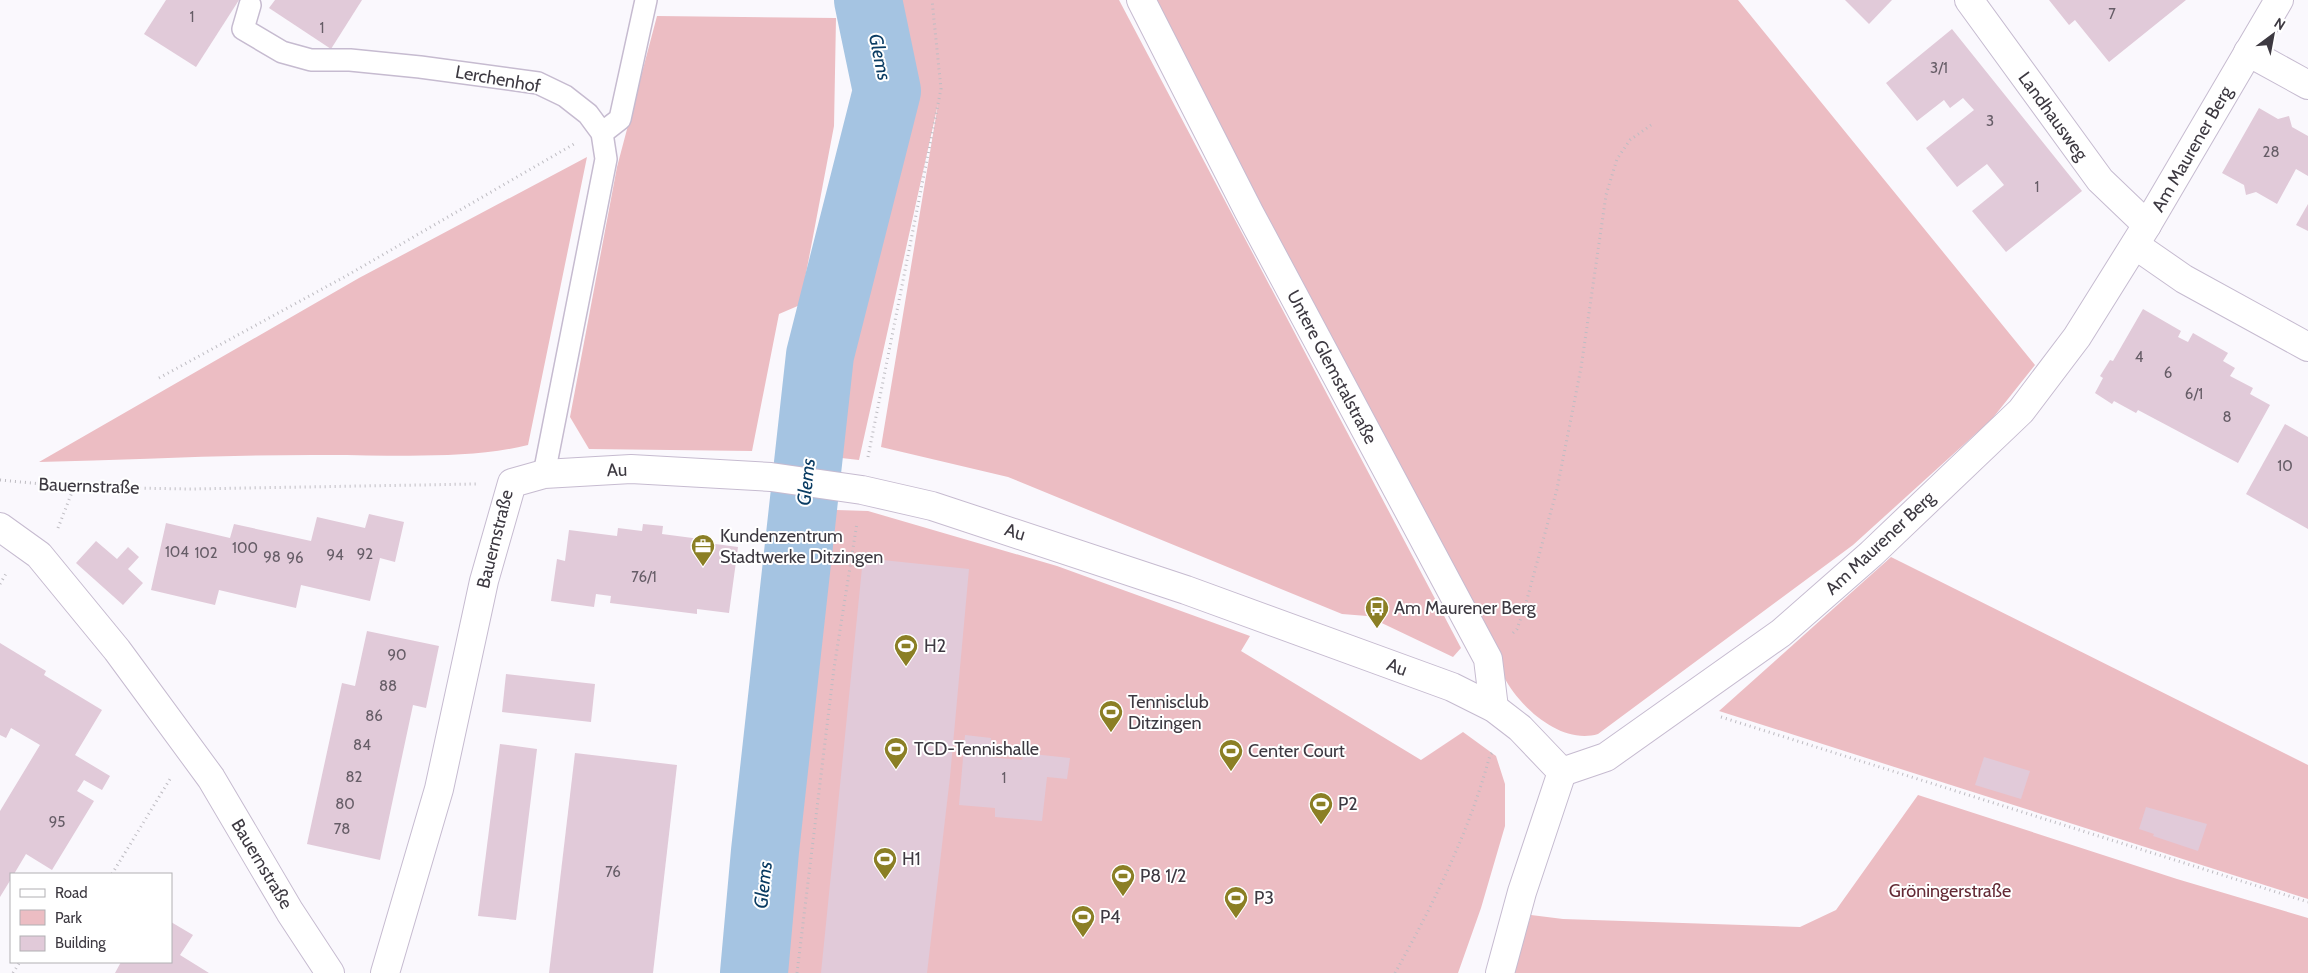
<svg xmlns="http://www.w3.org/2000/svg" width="2308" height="973" viewBox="0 0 2308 973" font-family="Cabin,sans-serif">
<rect width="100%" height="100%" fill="#faf8fd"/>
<g fill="#ecbdc3">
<path d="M868,0H1119L1461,648L1453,657L1367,616L1342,614L1008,477L881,447L938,104L859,460L806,454L820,355L887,91Z"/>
<path d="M1152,0H1738L2035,365L1992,419L1853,545L1598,734C1562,745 1520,708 1504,677C1498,665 1494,650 1489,637Z"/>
<path d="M657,16L836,18L834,126L800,305L779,314L752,451L589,449L570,417L617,167Z"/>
<path d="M587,157L528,445C464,461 380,454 312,455C221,455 130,460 39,462L359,278Z"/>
<path d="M774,508L868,511L1057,566L1250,636L1241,651L1421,760L1463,732L1496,756L1505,784V826L1481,908L1458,973H732Z"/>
<path d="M1891,557L2308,765V899L1719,711Z"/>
<path d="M1918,795L2177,879L2308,918V973H1513L1531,915L1563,919L1800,927L1836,910Z"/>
</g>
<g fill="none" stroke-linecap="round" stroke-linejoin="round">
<path stroke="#a5c4e2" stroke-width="68" d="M754,973L765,851L820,355L887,91L868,0"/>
</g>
<g fill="#e1cad9">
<path d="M166,0H239L196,67L144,34Z"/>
<path d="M275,0H362L331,49L269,8Z"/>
<path d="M1845,0H1892L1869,24Z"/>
<path d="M2049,0H2186L2109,62L2075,20L2069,25Z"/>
<path d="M1952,29L2082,191L2006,252L1972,211L2004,185L1987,164L1957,187L1926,148L1974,110L1963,98L1950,108L1944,100L1917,121L1886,83Z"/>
<path d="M2259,108L2278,119L2289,116L2292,127L2308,136V176L2296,169L2277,204L2256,192L2246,195L2244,185L2222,173Z"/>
<path d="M2308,204V231L2296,225Z"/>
<path d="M2143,309L2181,331L2178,337L2188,342L2193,333L2228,353L2223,361L2235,368L2230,376L2253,388L2250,394L2270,405L2238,463L2138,410L2136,413L2114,401L2112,404L2095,393L2103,378L2100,376L2110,360L2113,361Z"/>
<path d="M2285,424L2308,437V529L2246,494Z"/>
<path d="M369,514L404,522L395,562L380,558L370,601L301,585L296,608L219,590L215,605L151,590L166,523L230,538L234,524L311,541L317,517L365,528Z"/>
<path d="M643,524L663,526L662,534L708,540V543L738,547L729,613L697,609V614L610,603L611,596L596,594L594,607L551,601L557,559L565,561L569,530L617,536L618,528L642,531Z"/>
<path d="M96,541L117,559L128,547L139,557L128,569L143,583L123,605L76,563Z"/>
<path d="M863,558L969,569L950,777L927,973H821Z"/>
<path d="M367,631L439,646L426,708L413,705L380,860L307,844L342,683L355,686Z"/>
<path d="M0,643L46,671L44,675L102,710L75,755L110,776L102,790L84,780L77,791L94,801L52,870L26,854L14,874H11V879L0,897V811L40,745L11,728L6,738L0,735Z"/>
<path d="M506,674L595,684L591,722L502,712Z"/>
<path d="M965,735L991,738L989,757L1022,760L1023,753L1070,758L1067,779L1047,777L1042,821L995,817V808L959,805Z"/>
<path d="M500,744L537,749L516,920L478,916Z"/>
<path d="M575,753L677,765L653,973H549Z"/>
<path d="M1984,757L2030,771L2021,799L1975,785Z"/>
<path d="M2146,807L2207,824L2198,851L2153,836L2154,834L2139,829Z"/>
<path d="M171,922L193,935L180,955L209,973H115L121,962H171Z"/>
</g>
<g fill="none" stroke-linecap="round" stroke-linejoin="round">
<g stroke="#c6bbd0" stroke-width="24">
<g id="service">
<path d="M250,5L243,29L282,52L311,60H350L420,67L538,83L565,96L588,114L602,133L606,159L544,474"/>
<path d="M602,133L620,119L646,0"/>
</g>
</g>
<g stroke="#c6bbd0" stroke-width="30">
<g id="minor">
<path d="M1141,0L1249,212L1488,659L1494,708"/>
<path d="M1969,0L2100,180L2147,225"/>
<path d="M2248,52L2308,85"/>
<path d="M2135,245L2184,279L2308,347"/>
<path d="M0,527L39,555L117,650L211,778L290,912L330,973"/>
<path d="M1562,772L1606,757L1781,633L1871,554L2021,411L2077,337L2147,225L2279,0"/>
<path d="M385,973L439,789L484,581L512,483L544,474L631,469L771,477L862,490L932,506L1186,590L1452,687L1494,708L1520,728L1562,772"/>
<path d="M1500,973L1522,892L1562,772"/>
</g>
</g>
<g stroke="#bebcc2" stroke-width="3" stroke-dasharray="1 4" stroke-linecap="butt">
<path d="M159,378L346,276L574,144"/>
<path d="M868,457L941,89L932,0"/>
<path d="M0,480L74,487L190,489L476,484"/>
<path d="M58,528L74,487"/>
<path d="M0,584L7,572"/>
<path d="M1513,633L1517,629L1526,603L1557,489L1581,368L1606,195L1617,159L1630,140L1651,125"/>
<path d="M1721,717L2308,902"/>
<path d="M112,874L170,779"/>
<path d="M13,973L20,962"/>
<path d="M797,973L834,668L857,523"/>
<path d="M1395,973C1433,905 1470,830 1490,755L1494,751"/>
</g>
<use href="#service" stroke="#fff" stroke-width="21"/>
<use href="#minor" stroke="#fff" stroke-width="28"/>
</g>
<defs>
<g id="office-pin" transform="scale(1.25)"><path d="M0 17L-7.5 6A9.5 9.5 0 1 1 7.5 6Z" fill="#8b7f25" stroke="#fff"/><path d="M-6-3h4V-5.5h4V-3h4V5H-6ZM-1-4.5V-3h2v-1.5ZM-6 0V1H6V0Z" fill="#fff"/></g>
<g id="bus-pin" transform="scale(1.25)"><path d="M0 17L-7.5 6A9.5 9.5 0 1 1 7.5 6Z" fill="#8b7f25" stroke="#fff"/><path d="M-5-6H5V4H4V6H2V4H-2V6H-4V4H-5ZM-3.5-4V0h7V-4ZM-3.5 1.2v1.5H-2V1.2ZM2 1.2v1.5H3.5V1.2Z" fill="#fff"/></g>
<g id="stadium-pin" transform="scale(1.25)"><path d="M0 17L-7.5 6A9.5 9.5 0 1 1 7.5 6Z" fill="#8b7f25" stroke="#fff"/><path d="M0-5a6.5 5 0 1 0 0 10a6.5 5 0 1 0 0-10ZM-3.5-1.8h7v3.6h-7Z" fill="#fff"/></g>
</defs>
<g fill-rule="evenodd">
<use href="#office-pin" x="703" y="546"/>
<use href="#bus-pin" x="1377" y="608"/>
<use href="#stadium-pin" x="906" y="646"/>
<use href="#stadium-pin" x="1111" y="712"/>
<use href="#stadium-pin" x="896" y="749"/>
<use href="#stadium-pin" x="1231" y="751"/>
<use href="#stadium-pin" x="1321" y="804"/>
<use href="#stadium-pin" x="885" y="859"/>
<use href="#stadium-pin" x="1123" y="876"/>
<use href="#stadium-pin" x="1236" y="898"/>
<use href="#stadium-pin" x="1083" y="917"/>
</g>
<g text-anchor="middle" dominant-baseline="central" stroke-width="4" stroke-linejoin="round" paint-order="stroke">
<g font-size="15" fill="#665d67">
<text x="2112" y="14">7</text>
<text x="192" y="17">1</text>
<text x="322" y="28">1</text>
<text x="1939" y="68">3/1</text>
<text x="1990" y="121">3</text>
<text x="2271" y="152">28</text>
<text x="2037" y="187">1</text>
<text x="2139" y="357">4</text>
<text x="2168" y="373">6</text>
<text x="2194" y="394">6/1</text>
<text x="2227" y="417">8</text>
<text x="2285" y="466">10</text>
<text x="245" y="548">100</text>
<text x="177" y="552">104</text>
<text x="206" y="553">102</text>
<text x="365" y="554">92</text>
<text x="335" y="555">94</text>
<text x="272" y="557">98</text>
<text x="295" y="558">96</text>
<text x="644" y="577">76/1</text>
<text x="397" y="655">90</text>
<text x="388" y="686">88</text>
<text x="374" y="716">86</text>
<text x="362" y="745">84</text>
<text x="354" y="777">82</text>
<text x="1004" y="778">1</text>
<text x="345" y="804">80</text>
<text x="57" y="822">95</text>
<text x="342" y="829">78</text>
<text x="613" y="872">76</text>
</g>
<g font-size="18" fill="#3d3941" stroke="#fff">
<text transform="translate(498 79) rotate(10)">Lerchenhof</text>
<text transform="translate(2053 116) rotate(54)">Landhausweg</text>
<text transform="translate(2192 149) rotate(-60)">Am Maurener Berg</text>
<text transform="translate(1332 367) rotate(62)">Untere Glemstalstraße</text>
<text transform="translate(617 470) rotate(-2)">Au</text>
<text transform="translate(89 486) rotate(2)">Bauernstraße</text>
<text transform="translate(1015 532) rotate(17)">Au</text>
<text transform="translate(495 539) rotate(-76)">Bauernstraße</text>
<text transform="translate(1880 543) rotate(-43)">Am Maurener Berg</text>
<text transform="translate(1397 667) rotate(20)">Au</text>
<text transform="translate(262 864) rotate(59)">Bauernstraße</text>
</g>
<g font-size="18" fill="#3d3941" stroke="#fff" text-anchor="start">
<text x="720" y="536">Kundenzentrum<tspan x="720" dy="21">Stadtwerke Ditzingen</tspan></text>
<text x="1394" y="608">Am Maurener Berg</text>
<text x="924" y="646">H2</text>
<text x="1128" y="702">Tennisclub<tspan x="1128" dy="21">Ditzingen</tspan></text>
<text x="914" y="749">TCD-Tennishalle</text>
<text x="1248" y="751">Center Court</text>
<text x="1338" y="804">P2</text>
<text x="902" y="859">H1</text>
<text x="1140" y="876">P8 1/2</text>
<text x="1254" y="898">P3</text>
<text x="1100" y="917">P4</text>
</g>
<g font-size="18" fill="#642a35" stroke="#fff">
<text x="1950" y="891">Gröningerstraße</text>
</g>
<g font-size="19" font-style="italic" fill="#0a3c63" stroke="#fff">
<text transform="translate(880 57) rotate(78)">Glems</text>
<text transform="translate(806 482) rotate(-84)">Glems</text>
<text transform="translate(763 885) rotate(-84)">Glems</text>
</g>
</g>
<rect x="10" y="873" width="162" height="90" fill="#ffffff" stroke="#b1b0b3"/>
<rect x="20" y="889" width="25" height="8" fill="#ffffff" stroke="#b1b0b3"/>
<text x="55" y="898" font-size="15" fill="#3d3941">Road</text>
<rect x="20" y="910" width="25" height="15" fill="#ecbdc3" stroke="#b1b0b3"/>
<text x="55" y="923" font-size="15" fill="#3d3941">Park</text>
<rect x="20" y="936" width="25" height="15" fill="#e1cad9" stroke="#b1b0b3"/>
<text x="55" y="948" font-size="15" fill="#3d3941">Building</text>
<g transform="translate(2273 35) rotate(32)" stroke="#ffffff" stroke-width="4" paint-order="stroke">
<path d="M0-4L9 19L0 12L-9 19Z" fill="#3d3941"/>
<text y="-8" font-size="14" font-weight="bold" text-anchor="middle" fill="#3d3941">N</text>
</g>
</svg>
